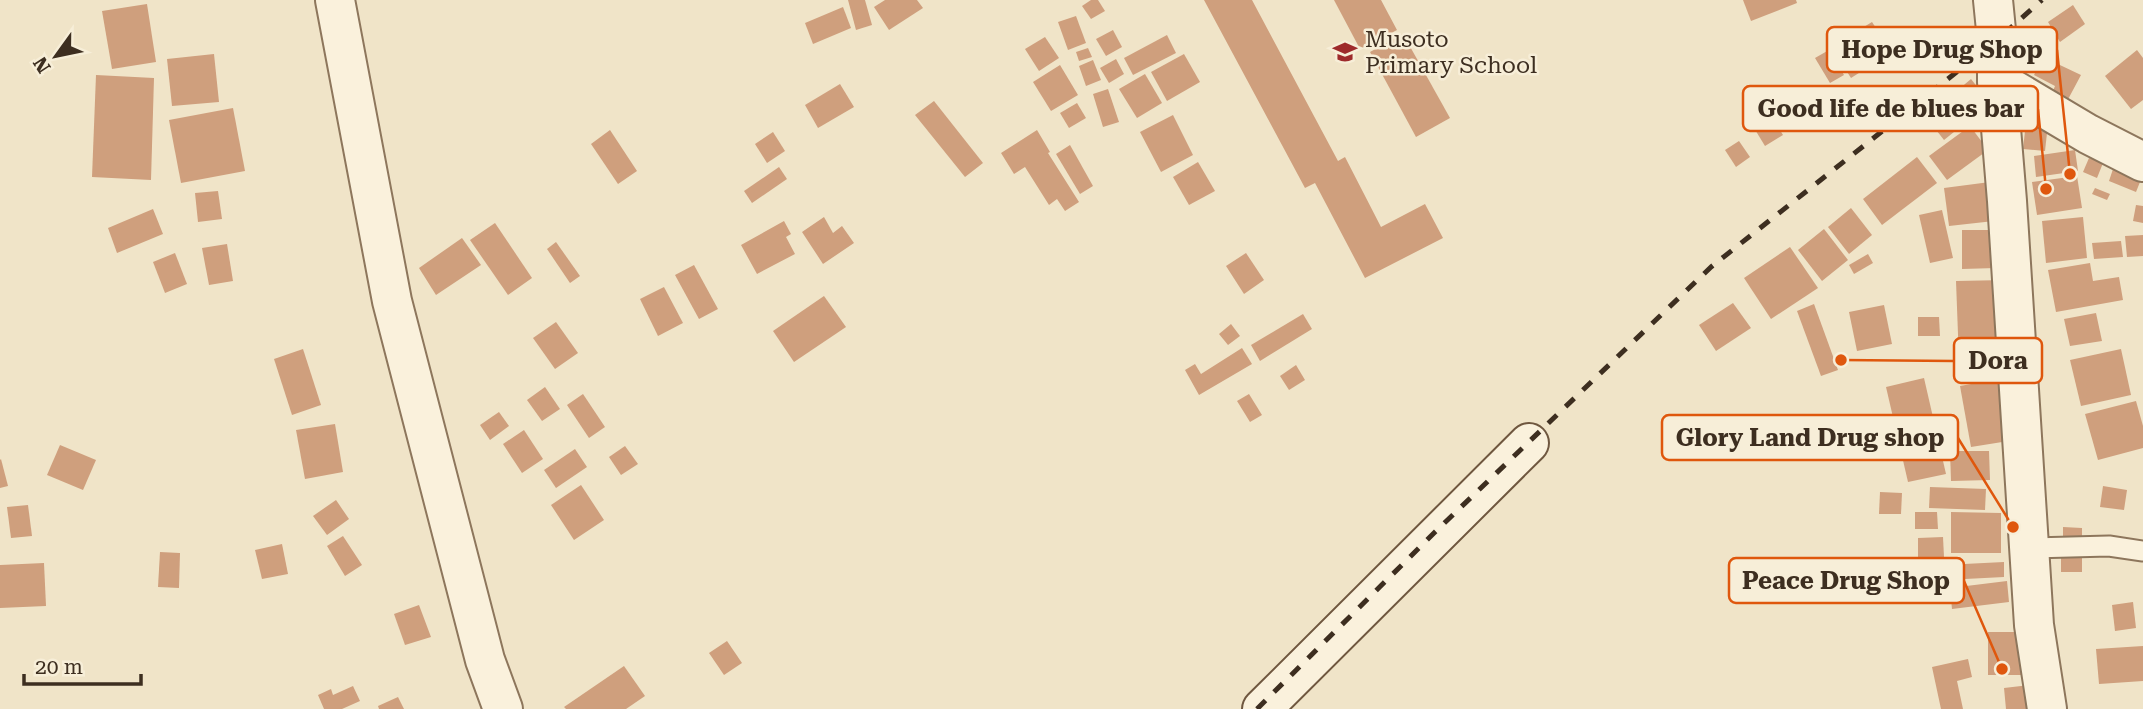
<svg xmlns="http://www.w3.org/2000/svg" width="2143" height="709" viewBox="0 0 2143 709" font-family="'Roboto Serif',serif">
<rect width="100%" height="100%" fill="#f0e4c8"/>
<g fill="#cf9f7d">
<path d="M848,0H865L872,25L856,30Z"/>
<path d="M885,0H917L923,8L889,30L874,7Z"/>
<path d="M1091,0H1098L1105,11L1091,19L1082,6Z"/>
<path d="M1204,0H1252L1338,161L1345,157L1381,227L1425,204L1443,238L1365,278L1315,183L1305,188Z"/>
<path d="M1334,0H1381L1397,30L1360,49Z"/>
<path d="M1743,0H1796L1797,3L1751,21Z"/>
<path d="M147,4L156,62L112,69L102,11Z"/>
<path d="M2073,5L2085,24L2060,42L2048,22Z"/>
<path d="M843,7L851,28L813,44L805,23Z"/>
<path d="M1076,16L1086,43L1068,50L1058,22Z"/>
<path d="M1872,22L1892,52L1851,78L1831,47Z"/>
<path d="M1113,30L1122,47L1106,56L1096,39Z"/>
<path d="M1403,34L1450,118L1416,137L1370,52Z"/>
<path d="M1167,35L1176,53L1133,75L1124,58Z"/>
<path d="M1045,37L1059,58L1039,71L1025,49Z"/>
<path d="M1088,48L1092,57L1079,61L1076,52Z"/>
<path d="M1829,50L1844,75L1830,83L1815,58Z"/>
<path d="M2137,50L2143,58V100L2131,109L2105,76Z"/>
<path d="M214,54L219,102L172,106L167,59Z"/>
<path d="M1184,54L1200,82L1167,101L1151,72Z"/>
<path d="M2043,57L2081,75L2065,105L2050,98L2055,86L2034,75Z"/>
<path d="M1116,59L1124,74L1109,83L1100,68Z"/>
<path d="M1093,60L1101,80L1086,86L1079,66Z"/>
<path d="M1060,65L1078,95L1051,111L1033,82Z"/>
<path d="M1145,74L1162,103L1137,118L1119,89Z"/>
<path d="M96,75L154,78L151,180L92,177Z"/>
<path d="M1971,79L1990,103L1944,140L1926,117Z"/>
<path d="M840,84L854,107L818,128L805,105Z"/>
<path d="M1108,89L1119,122L1103,127L1093,94Z"/>
<path d="M934,101L983,163L965,177L915,115Z"/>
<path d="M1077,103L1086,118L1069,128L1060,113Z"/>
<path d="M233,108L245,171L181,183L169,120Z"/>
<path d="M1173,115L1193,155L1161,172L1140,132Z"/>
<path d="M1772,117L1783,135L1765,146L1754,128Z"/>
<path d="M2026,122L2048,124L2045,151L2023,149Z"/>
<path d="M1970,126L1988,150L1947,180L1929,156Z"/>
<path d="M610,130L637,171L618,184L591,144Z"/>
<path d="M1037,130L1050,152L1048,153L1079,202L1065,211L1057,199L1049,205L1025,167L1014,174L1001,153Z"/>
<path d="M773,132L785,151L767,163L755,144Z"/>
<path d="M1739,141L1750,157L1736,167L1725,150Z"/>
<path d="M1070,145L1093,186L1080,194L1056,154Z"/>
<path d="M2075,150L2078,171L2036,177L2034,156Z"/>
<path d="M1917,157L1937,183L1882,225L1863,199Z"/>
<path d="M2089,158L2103,163L2097,178L2083,172Z"/>
<path d="M1198,162L1215,191L1189,205L1173,177Z"/>
<path d="M2114,166L2142,177L2136,192L2109,181Z"/>
<path d="M779,167L787,179L752,203L744,191Z"/>
<path d="M2077,176L2082,208L2037,215L2032,182Z"/>
<path d="M1990,182L1994,221L1949,226L1944,188Z"/>
<path d="M2095,188L2110,194L2107,200L2092,194Z"/>
<path d="M218,191L222,219L198,222L195,193Z"/>
<path d="M2136,205L2143,206V223L2133,221Z"/>
<path d="M1851,208L1872,235L1849,254L1828,227Z"/>
<path d="M153,209L163,234L117,253L108,228Z"/>
<path d="M1942,210L1953,258L1930,263L1919,215Z"/>
<path d="M824,217L833,233L842,226L854,243L823,264L802,232Z"/>
<path d="M2083,217L2087,258L2046,263L2042,221Z"/>
<path d="M784,221L791,234L786,237L795,254L757,274L741,245Z"/>
<path d="M495,223L532,278L508,295L470,240Z"/>
<path d="M1824,229L1848,260L1822,281L1798,250Z"/>
<path d="M1962,230H1996V268L1962,269Z"/>
<path d="M2143,235V256L2127,257L2125,236Z"/>
<path d="M462,238L481,265L436,295L419,268Z"/>
<path d="M2121,241L2123,257L2094,259L2092,243Z"/>
<path d="M556,242L580,276L570,283L547,249Z"/>
<path d="M227,244L233,281L209,285L202,248Z"/>
<path d="M1790,247L1818,288L1771,319L1744,278Z"/>
<path d="M175,253L187,284L165,293L153,262Z"/>
<path d="M1246,253L1264,280L1244,294L1226,266Z"/>
<path d="M1868,254L1873,263L1854,274L1849,265Z"/>
<path d="M2090,263L2093,281L2119,277L2123,300L2056,312L2048,270Z"/>
<path d="M694,265L718,309L699,319L675,275Z"/>
<path d="M2006,280L2009,360L1959,361L1956,281Z"/>
<path d="M664,287L683,323L658,336L640,299Z"/>
<path d="M824,296L846,327L794,362L773,331Z"/>
<path d="M1733,303L1751,328L1716,351L1699,325Z"/>
<path d="M1814,304L1838,370L1821,376L1797,311Z"/>
<path d="M1884,305L1892,344L1857,351L1849,312Z"/>
<path d="M2096,313L2102,341L2070,346L2064,319Z"/>
<path d="M1303,314L1312,329L1260,361L1251,345Z"/>
<path d="M1918,317H1939L1940,336H1918Z"/>
<path d="M556,322L578,353L555,369L533,338Z"/>
<path d="M1231,324L1240,336L1228,345L1219,334Z"/>
<path d="M1242,348L1252,364L1199,395L1185,370L1195,364L1201,374Z"/>
<path d="M303,349L321,405L292,415L274,359Z"/>
<path d="M2121,349L2131,395L2081,406L2070,360Z"/>
<path d="M1296,365L1305,380L1289,390L1280,376Z"/>
<path d="M2010,377L2021,439L1971,447L1960,386Z"/>
<path d="M1924,378L1946,474L1908,482L1886,387Z"/>
<path d="M545,387L560,409L542,421L527,400Z"/>
<path d="M583,394L605,427L589,438L567,405Z"/>
<path d="M1249,394L1262,415L1250,422L1237,401Z"/>
<path d="M2136,401L2143,426V448L2098,460L2085,414Z"/>
<path d="M499,412L509,426L490,440L480,425Z"/>
<path d="M335,424L343,472L305,479L296,430Z"/>
<path d="M524,430L543,459L522,473L503,444Z"/>
<path d="M60,445L96,460L83,490L47,475Z"/>
<path d="M625,446L638,464L621,475L609,457Z"/>
<path d="M575,449L587,467L556,488L544,470Z"/>
<path d="M1950,451H1989L1990,480L1951,481Z"/>
<path d="M1,459L8,486L0,488V460Z"/>
<path d="M581,485L604,520L574,540L551,505Z"/>
<path d="M2103,486L2127,490L2124,510L2100,507Z"/>
<path d="M1930,487L1986,489L1985,510L1929,508Z"/>
<path d="M1880,492L1902,493L1901,514H1879Z"/>
<path d="M336,500L349,519L327,535L313,516Z"/>
<path d="M28,505L32,536L11,538L7,507Z"/>
<path d="M1915,512H1937L1938,529H1915Z"/>
<path d="M1951,512L2001,513V553H1951Z"/>
<path d="M2063,527L2082,528V542L2063,541Z"/>
<path d="M343,536L362,565L345,576L327,546Z"/>
<path d="M1943,537L1944,557H1918V538Z"/>
<path d="M282,544L288,574L262,579L255,550Z"/>
<rect x="2061" y="550" width="21" height="22"/>
<path d="M160,552L180,553L179,588L158,587Z"/>
<path d="M2004,562V577L1965,579L1964,564Z"/>
<path d="M44,563L46,606L0,608V565Z"/>
<path d="M2007,581L2009,602L1952,609L1950,588Z"/>
<path d="M2133,602L2136,628L2115,631L2112,605Z"/>
<path d="M419,605L431,637L405,645L394,614Z"/>
<path d="M1988,632H2031L2032,675H1988Z"/>
<path d="M727,641L742,663L724,675L709,653Z"/>
<path d="M2143,646V681L2099,684L2096,649Z"/>
<path d="M1968,659L1972,677L1957,681L1963,709H1941L1932,667Z"/>
<path d="M624,666L645,696L626,709H566L564,707Z"/>
<path d="M2038,684L2041,709H2006L2004,688Z"/>
<path d="M353,686L360,701L342,709H324L318,695L331,689L333,695Z"/>
<path d="M398,697L404,709H379L378,706Z"/>
</g>
<g fill="none" stroke-linecap="round" stroke-linejoin="round">
<g stroke="#8d765c" stroke-width="23">
<path id="service" d="M2029,548L2109,546L2143,551"/>
</g>
<g stroke="#8d765c" stroke-width="42">
<g id="minor">
<path d="M335,0L392,301L485,660L503,709"/>
<path d="M1993,0L1997,40V80L2007,201L2034,625L2047,709"/>
<path d="M1997,80L2088,134L2143,162"/>
</g>
</g>
<g stroke="#6f573f" stroke-width="42">
<path id="secondary" d="M1262,709L1529,443"/>
</g>
<use href="#service" stroke="#faf1dc" stroke-width="19"/>
<use href="#minor" stroke="#faf1dc" stroke-width="38"/>
<use href="#secondary" stroke="#faf1dc" stroke-width="38"/>
<path stroke="#3d2e20" stroke-width="5" stroke-dasharray="12 12" stroke-linecap="butt" d="M1257,709L1435,532L1711,267L1997,40L2042,0"/>
</g>
<defs>
<g id="school-bare" transform="scale(1.89)"><path d="M0-5L7-2L0 1L-7-2ZM-4 1L0 2.5L4 1V4Q0 6-4 4Z" fill="#9e2a2b" stroke="#f7eed8" stroke-width="2.5" paint-order="stroke"/></g>
</defs>
<g fill-rule="evenodd">
<use href="#school-bare" x="1345" y="52"/>
</g>
<g text-anchor="middle" dominant-baseline="central" stroke-width="5" stroke-linejoin="round" paint-order="stroke">
<g font-size="23" fill="#3d2e20" stroke="#f7eed8" text-anchor="start">
<text x="1365" y="39">Musoto<tspan x="1365" dy="26">Primary School</tspan></text>
</g>
</g>
<path fill="none" stroke="#df570d" stroke-width="2.5" d="M2070 174L2057 50M2046 189L2038 109M1841 360L1954 361M2013 527L1958 438M2002 669L1964 581"/>
<g fill="#df570d" stroke="#f7eed8" stroke-width="2.5">
<circle cx="2070" cy="174" r="7"/>
<circle cx="2046" cy="189" r="7"/>
<circle cx="1841" cy="360" r="7"/>
<circle cx="2013" cy="527" r="7"/>
<circle cx="2002" cy="669" r="7"/>
</g>
<g fill="#f7eed8" stroke="#df570d" stroke-width="2.5">
<rect x="1827" y="27" width="230" height="45" rx="7"/>
<rect x="1743" y="86" width="295" height="45" rx="7"/>
<rect x="1954" y="338" width="88" height="45" rx="7"/>
<rect x="1662" y="415" width="296" height="45" rx="7"/>
<rect x="1729" y="558" width="235" height="45" rx="7"/>
</g>
<g font-size="24" text-anchor="middle" font-weight="bold" fill="#3d2e20">
<text x="1942" y="58">Hope Drug Shop</text>
<text x="1891" y="117">Good life de blues bar</text>
<text x="1998" y="369">Dora</text>
<text x="1810" y="446">Glory Land Drug shop</text>
<text x="1846" y="589">Peace Drug Shop</text>
</g>
<g transform="translate(56 56) rotate(237)" stroke="#f7eed8" stroke-width="5" paint-order="stroke">
<path d="M0-5L12 26L0 18L-12 26Z" fill="#3d2e20"/>
<text y="-10" font-size="19" font-weight="bold" text-anchor="middle" fill="#3d2e20">N</text>
</g>
<path d="M24 674v10h117v-10" fill="none" stroke="#3d2e20" stroke-width="3.5"/>
<text x="35" y="674" font-size="21" fill="#3d2e20" stroke="#f7eed8" stroke-width="5" paint-order="stroke">20 m</text>
</svg>
